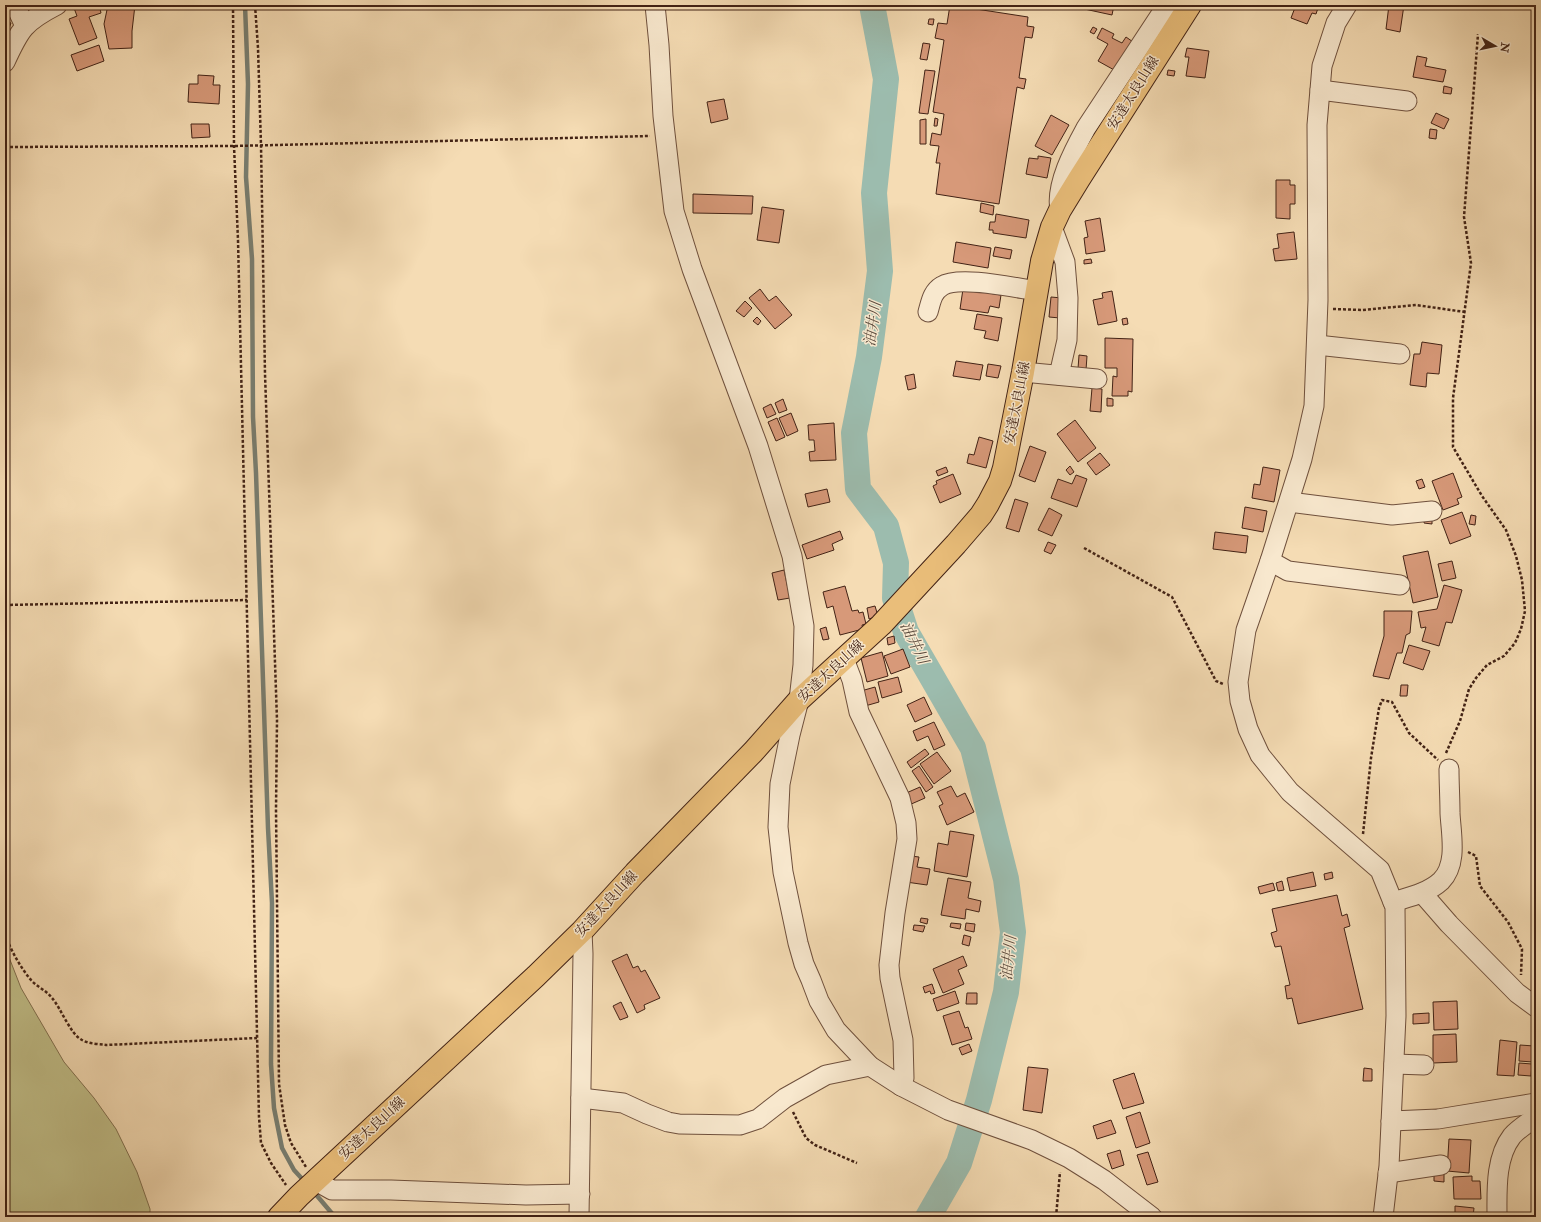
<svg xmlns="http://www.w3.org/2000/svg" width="1541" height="1222" viewBox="0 0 1541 1222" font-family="'IM FELL Double Pica','Noto Serif JP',serif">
<rect width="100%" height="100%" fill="#f5dcb4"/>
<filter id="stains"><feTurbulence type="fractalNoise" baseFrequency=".005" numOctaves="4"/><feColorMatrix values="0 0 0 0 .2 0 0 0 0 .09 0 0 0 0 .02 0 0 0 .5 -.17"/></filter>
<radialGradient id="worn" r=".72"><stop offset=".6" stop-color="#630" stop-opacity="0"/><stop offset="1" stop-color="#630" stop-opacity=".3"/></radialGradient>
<path fill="#c1bf89" stroke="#82704f" d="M5,947L21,988L64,1062L94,1098L116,1129L137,1172L150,1209V1217H5Z"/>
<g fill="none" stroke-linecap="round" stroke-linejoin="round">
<g stroke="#787e71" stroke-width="4.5">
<path d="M245,5L248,84L246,177L252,259L253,417L256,473L268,828L272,903L271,1064L274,1108L282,1148L294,1170L305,1182"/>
<path d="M313,1191L335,1217"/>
</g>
<path stroke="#9cbcae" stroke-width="26" d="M872,5L886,79L874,193L880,271L869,357L854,433L858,489L886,526L896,563L895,598L906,632L973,748L1006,879L1013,932L1006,992L979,1100L959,1163L928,1217"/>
</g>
<g fill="#d79979" stroke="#422215">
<path d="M21,5H42L24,12Z"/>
<path d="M82,5H99L101,13L89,17L97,38L79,45L69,19L77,16L74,8Z"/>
<path d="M108,5H135L132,31V48L109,49L104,24Z"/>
<path d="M950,5L1028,17L1027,26L1034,27L1032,38L1025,37L1019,78L1026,79L1024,89L1017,87L999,204L936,194L940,163H936L939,146L930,145L932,133L941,135L944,114L933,112L944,40L935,38L938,23L947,24Z"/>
<path d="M1066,5H1114L1112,15Z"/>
<path d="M1296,5H1319L1316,14L1312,13L1307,24L1291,18Z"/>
<path d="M1389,5H1404L1400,32L1386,29Z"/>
<path d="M929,19H934L933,25L928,24Z"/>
<path d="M5,21L11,23L5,39Z"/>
<path d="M1093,27L1097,29L1094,34L1090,32Z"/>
<path d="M1102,28L1114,34L1112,38L1122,43L1126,37L1136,44L1116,71L1098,61L1108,44L1097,38Z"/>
<path d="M923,43L930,44L927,60L920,59Z"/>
<path d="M99,45L104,61L77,71L71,55Z"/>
<path d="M1187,48L1209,51L1205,78L1186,76L1189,57H1185Z"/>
<path d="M1417,56L1427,58L1425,66L1446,70L1443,82L1413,77Z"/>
<path d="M925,70L935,71L928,114L919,113Z"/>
<path d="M1168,70L1175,71L1174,76L1167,75Z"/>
<path d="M198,75L214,76L213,85H220L219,104L188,102L189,84H198Z"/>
<path d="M1444,86L1452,88L1451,94L1443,93Z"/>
<path d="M724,99L728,119L711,123L707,102Z"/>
<path d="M1436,113L1449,119L1444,129L1431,123Z"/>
<path d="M1051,115L1069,125L1052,155L1035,146Z"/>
<path d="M935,118L938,119L937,126H934Z"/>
<path d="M926,119V144H920V120Z"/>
<path d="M191,124H209L210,137L192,138Z"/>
<path d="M1430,129L1437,130L1436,139L1429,138Z"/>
<path d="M1038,156L1051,158L1047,178L1026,174L1029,158L1038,159Z"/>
<path d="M1276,180H1290V185H1295V204H1290V219L1276,218Z"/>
<path d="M693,194L753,196L752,214L693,213Z"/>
<path d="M981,203L994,206L993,215L980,212Z"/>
<path d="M762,207L784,210L779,243L757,240Z"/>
<path d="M996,214L1029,220L1026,238L993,233V230H989L990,222H995Z"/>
<path d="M1100,218L1105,251L1086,254L1084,238L1088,237L1085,221Z"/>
<path d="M1294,232L1297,259L1275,261L1273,249L1279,248L1277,234Z"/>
<path d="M956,242L991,248L988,268L953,262Z"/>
<path d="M995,247L1012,250L1010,259L993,256Z"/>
<path d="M1091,259L1092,263L1084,264V260Z"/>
<path d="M760,289L769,301L776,296L792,315L775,329L749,298Z"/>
<path d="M963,289L1001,295L999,308L990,306L988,313L960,309Z"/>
<path d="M1112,291L1117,321L1098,325L1093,300L1103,298L1102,293Z"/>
<path d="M1051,297L1062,298L1060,318L1049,317Z"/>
<path d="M745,301L752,308L744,317L736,311Z"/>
<path d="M977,314L1002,318L998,341L984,338L986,331L974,329Z"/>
<path d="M757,317L761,321L758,325L753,321Z"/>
<path d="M1127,318L1128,324L1123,325L1122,319Z"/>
<path d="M1105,338L1133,339L1132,392L1128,391V396H1112L1113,376L1117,377V368H1105Z"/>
<path d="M1422,342L1442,345L1439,374L1427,373L1426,387L1410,385L1414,354H1420Z"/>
<path d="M1079,355L1087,356L1086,370L1078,369Z"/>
<path d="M956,361L983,365L980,380L953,376Z"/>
<path d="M988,364L1001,366L998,378L986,376Z"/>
<path d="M914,374L916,388L908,390L905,376Z"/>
<path d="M1092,388L1102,389L1101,412L1090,411Z"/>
<path d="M1107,398L1113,399V406H1107Z"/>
<path d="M783,399L787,410L779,413L775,403Z"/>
<path d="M771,404L776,414L767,418L763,408Z"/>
<path d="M791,413L798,431L787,436L779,418Z"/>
<path d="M777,418L785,437L776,441L768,422Z"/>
<path d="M1075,420L1096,448L1078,462L1057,434Z"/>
<path d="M834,423L836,460L810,461L809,452L815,451L814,440H809L808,425Z"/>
<path d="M979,437L993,441L986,468L967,463L969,454L974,455Z"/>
<path d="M1030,446L1046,452L1035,482L1019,476Z"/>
<path d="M1100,453L1110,465L1096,475L1087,463Z"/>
<path d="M1070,466L1074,472L1070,475L1066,470Z"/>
<path d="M946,467L948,472L938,476L936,471Z"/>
<path d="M1263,467L1280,470L1274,502L1252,498L1254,484L1260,485Z"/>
<path d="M1453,473L1462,497L1457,499L1459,504L1443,510L1432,481Z"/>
<path d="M953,474L961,494L940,503L933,486L937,484L936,481Z"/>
<path d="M1076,475L1087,479L1077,507L1051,498L1058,479L1072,484Z"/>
<path d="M1422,479L1425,487L1419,489L1416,481Z"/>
<path d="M827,489L830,502L808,507L805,494Z"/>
<path d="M1015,499L1028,503L1019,532L1006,528Z"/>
<path d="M1245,507L1267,511L1263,532L1242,528Z"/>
<path d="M1049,508L1062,515L1052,536L1038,530Z"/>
<path d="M1462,512L1471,536L1450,544L1441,520Z"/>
<path d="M1471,515L1476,516L1475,525L1469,524Z"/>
<path d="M1425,516L1432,517V524L1424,523Z"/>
<path d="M840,531L843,539L832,544L834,550L807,559L802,545Z"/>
<path d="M1215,532L1248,536L1246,553L1213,549Z"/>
<path d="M1048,542L1056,545L1051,554L1044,551Z"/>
<path d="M1428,551L1438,597L1413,603L1403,556Z"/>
<path d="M1452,561L1456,578L1442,581L1438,564Z"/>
<path d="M784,570L790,598L778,600L772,573Z"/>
<path d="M1444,585L1462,590L1452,623L1446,622L1439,646L1422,641L1426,627L1421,628L1418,612L1437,609Z"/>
<path d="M845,586L852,611L858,610L859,613L863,612L866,624L862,625L863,629L840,635L833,606L827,608L823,592Z"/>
<path d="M875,606L878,616L869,619L867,608Z"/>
<path d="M1384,611H1412L1410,633L1406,635L1402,653H1397L1389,679L1373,676L1384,636Z"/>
<path d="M826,627L829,639L823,640L820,629Z"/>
<path d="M894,636L895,643L888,645L887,638Z"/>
<path d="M1409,645L1430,651L1423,670L1403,663Z"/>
<path d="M903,649L910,667L891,674L884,656Z"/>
<path d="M882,652L888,676L867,682L861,658Z"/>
<path d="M898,677L902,692L882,698L878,682Z"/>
<path d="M1401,685H1408L1407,696H1400Z"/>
<path d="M875,687L879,702L865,706L861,691Z"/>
<path d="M924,697L932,714L915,722L907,705Z"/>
<path d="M934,722L945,745L934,750L928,736L917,741L913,731Z"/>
<path d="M925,749L929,754L911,768L907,762Z"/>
<path d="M937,752L951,771L934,784L920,764Z"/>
<path d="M919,766L933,787L926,792L912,771Z"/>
<path d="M951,786L957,797L965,793L974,812L947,825L939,806L943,804L937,792Z"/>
<path d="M920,787L925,798L909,805L904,794Z"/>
<path d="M950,831L974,835L967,877L934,871L938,843L948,845Z"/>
<path d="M911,856L919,857L917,867L930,869L927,885L906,882Z"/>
<path d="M1313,872L1316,886L1290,891L1287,878Z"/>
<path d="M1332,872L1333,878L1325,880L1324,874Z"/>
<path d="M948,878L971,882L968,898L981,901L979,912L966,909L965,919L941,915Z"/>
<path d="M1282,881L1284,890L1278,891L1276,883Z"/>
<path d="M1273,883L1275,890L1260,894L1258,887Z"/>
<path d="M1337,895L1342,916L1347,914L1350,926L1344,928L1363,1009L1298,1024L1292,998L1287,999L1285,986L1290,985L1281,946L1275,947L1271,933L1277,931L1272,909Z"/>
<path d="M921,918L928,919L927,924L920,922Z"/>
<path d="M951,923L961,924L960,929L950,927Z"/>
<path d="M966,923L975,924L974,932L965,930Z"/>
<path d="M914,925L925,926L923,932L913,930Z"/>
<path d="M964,935L971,937L969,946L962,944Z"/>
<path d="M627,954L633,968L638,966L641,972L645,970L660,998L644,1005L645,1009L637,1013L612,961Z"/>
<path d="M963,956L967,966L958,970L964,984L943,993L933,969Z"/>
<path d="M932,984L935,993L931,994L930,991L925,993L923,987Z"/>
<path d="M955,991L959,1003L937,1011L933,999Z"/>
<path d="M967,993H977V1004H966Z"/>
<path d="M1457,1001L1458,1029L1434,1030L1433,1002Z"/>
<path d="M621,1002L628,1017L620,1020L613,1006Z"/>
<path d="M959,1011L965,1028L968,1027L972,1039L952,1045L943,1016Z"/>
<path d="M1429,1013V1023L1413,1024V1014Z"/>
<path d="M1456,1034L1457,1062L1433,1063V1035Z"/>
<path d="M1500,1040L1517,1042L1514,1076L1497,1075Z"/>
<path d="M969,1044L972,1051L962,1055L959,1048Z"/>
<path d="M1520,1045L1534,1046L1533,1062L1519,1061Z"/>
<path d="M1519,1063L1532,1064L1531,1076L1518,1075Z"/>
<path d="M1028,1067L1048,1069L1042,1113L1023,1110Z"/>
<path d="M1364,1068L1372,1069V1081H1363Z"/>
<path d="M1134,1073L1144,1103L1123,1109L1113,1080Z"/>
<path d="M1140,1112L1150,1143L1136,1148L1126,1117Z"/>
<path d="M1111,1120L1116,1133L1097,1139L1093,1126Z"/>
<path d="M1449,1139L1471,1140L1469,1173L1447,1171Z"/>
<path d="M1120,1150L1124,1165L1112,1169L1107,1154Z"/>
<path d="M1148,1152L1158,1182L1147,1185L1137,1155Z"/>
<path d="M1434,1171L1444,1172V1182L1434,1181Z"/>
<path d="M1472,1176V1181H1480L1481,1199H1454L1453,1177Z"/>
<path d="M1455,1206L1474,1208L1473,1217H1455Z"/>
</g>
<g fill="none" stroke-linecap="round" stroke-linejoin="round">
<g stroke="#6f503d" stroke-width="21">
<g id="minor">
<path d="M15,5L25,26"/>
<path d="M655,5L659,45L663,116L674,211L692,269L758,446L792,556L804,626L803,665L799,700L790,735L780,784L778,827L783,872L798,943L804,964L811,980L819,1001L836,1030L870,1066L901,1086L948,1110L1032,1140L1069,1158L1104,1180L1152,1217"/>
<path d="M1347,5L1336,23L1322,66L1317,125L1318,300L1314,406L1302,459L1270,561L1246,630L1238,682L1240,701L1248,729L1260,755L1290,792L1380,870L1395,907L1396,1016L1389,1166L1383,1217"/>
<path d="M5,62C20,29 24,22 57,5"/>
<path d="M1320,90L1407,101"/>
<path d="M1060,210C1055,185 1074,150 1086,128L1167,5"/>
<path d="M1052,227L1065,262L1068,298L1067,340L1059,375"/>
<path d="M928,312C931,302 932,292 942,286C959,275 1016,288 1037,291"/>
<path d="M1317,345L1400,354"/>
<path d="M1023,372L1097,379"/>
<path d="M1289,502L1392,515L1432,511"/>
<path d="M1270,561L1288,571L1400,585"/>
<path d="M844,659L852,680L859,712L900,798L906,823L907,839L895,913L889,965L890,978L903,1040L904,1078L901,1086"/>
<path d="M1422,893L1449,924L1517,993L1536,1007"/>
<path d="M1393,902C1409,897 1428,893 1441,881C1458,864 1451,834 1450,813C1450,798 1449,784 1449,769"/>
<path d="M1394,1064L1424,1065"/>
<path d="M581,1098L623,1103L647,1114L668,1122L679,1124L740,1125L758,1119L785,1098L826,1075L870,1066"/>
<path d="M1391,1121L1438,1119L1536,1103"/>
<path d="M1388,1173L1441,1165"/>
<path d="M316,1181L332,1190H391L526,1195L580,1194"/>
<path d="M579,1217L583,954L582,931"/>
<path d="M1497,1217C1497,1191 1495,1158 1512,1136C1518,1129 1528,1123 1536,1117"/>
</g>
</g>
<g stroke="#422215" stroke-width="24">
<path id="major" d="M279,1217L299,1196L536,976L582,931L635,873L753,752L799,700L881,625L956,544L981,515L988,504L1000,481L1004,468L1023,372L1042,261L1052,227L1060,210L1079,179L1190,5"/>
</g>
<g stroke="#422215" stroke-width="2.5" stroke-dasharray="3 2" stroke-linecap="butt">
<path d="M233,5L234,146L238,240L259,1117L261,1143L271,1163L286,1185"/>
<path d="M255,5L258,48L261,145L265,374L277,720L276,810L279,1084L285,1125L291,1143L306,1167"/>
<path d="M5,147L234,146L650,136"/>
<path d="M1333,309L1362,310L1416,305L1465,312"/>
<path d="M1084,548L1172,597L1216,681L1223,684"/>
<path d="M5,605L247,600"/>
<path d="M1446,753L1460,721L1469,689L1476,678L1487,665L1504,656L1515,643L1521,629L1525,611L1522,580L1516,556L1506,530L1482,496L1453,447V398L1471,263L1464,217L1478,34"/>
<path d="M1363,834L1371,758L1379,708L1382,700L1392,702L1409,733L1438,760"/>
<path d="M1468,852L1476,856L1480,886L1508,922L1522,949L1521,975"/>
<path d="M5,935C11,950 20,967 31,980C37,987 46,990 52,998C61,1008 70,1034 82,1040C89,1044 99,1044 106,1045L257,1038"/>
<path d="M793,1112L806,1138L815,1145L857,1163"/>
<path d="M1056,1217L1060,1172"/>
</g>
<use href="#minor" stroke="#f8e8ce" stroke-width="19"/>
<use href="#major" stroke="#eabe7a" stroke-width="22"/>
</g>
<g text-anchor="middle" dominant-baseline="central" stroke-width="3" stroke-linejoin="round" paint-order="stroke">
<g font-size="14" fill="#422215" stroke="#f8e8ce">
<text transform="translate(1133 93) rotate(-58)">安達太良山線</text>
<text transform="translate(1017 403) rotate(-79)">安達太良山線</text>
<text transform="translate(831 671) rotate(-43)">安達太良山線</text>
<text transform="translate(606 904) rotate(-47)">安達太良山線</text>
<text transform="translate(372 1128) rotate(-43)">安達太良山線</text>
</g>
<g font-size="15" font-style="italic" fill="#58483b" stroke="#f8e8ce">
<text transform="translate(873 324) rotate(-82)">油井川</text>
<text transform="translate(914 643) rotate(64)">油井川</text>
<text transform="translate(1009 958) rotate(-84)">油井川</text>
</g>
</g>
<rect width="1541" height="1222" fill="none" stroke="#f5dcb4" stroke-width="20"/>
<rect x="6" y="6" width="1529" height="1210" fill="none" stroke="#422215" stroke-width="2"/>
<rect x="10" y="10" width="1521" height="1202" fill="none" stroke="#422215"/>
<g transform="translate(1495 46) rotate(99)" stroke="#f8e8ce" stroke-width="3" paint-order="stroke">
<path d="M0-3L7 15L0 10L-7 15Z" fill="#422215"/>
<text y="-6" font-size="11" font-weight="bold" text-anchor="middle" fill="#422215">N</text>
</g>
<rect width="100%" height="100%" filter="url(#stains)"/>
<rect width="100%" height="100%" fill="url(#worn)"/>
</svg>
